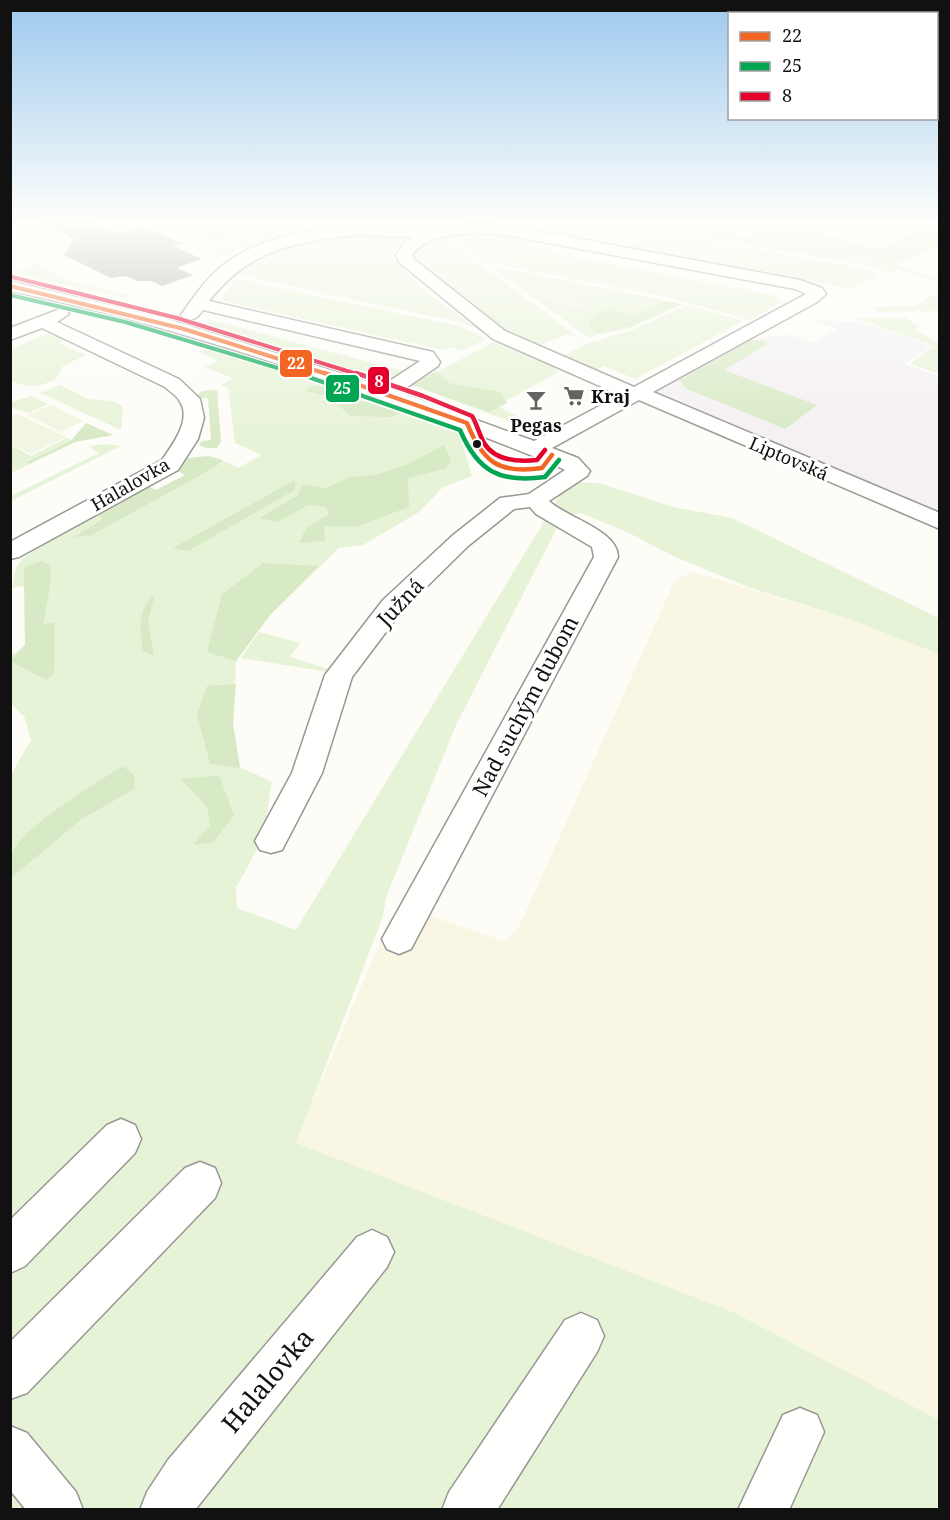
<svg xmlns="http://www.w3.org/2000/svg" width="950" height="1520" viewBox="0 0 950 1520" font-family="'Noto Serif',serif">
<rect width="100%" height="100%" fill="#fdfcf7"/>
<path fill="#f5f0f3" d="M820,320L865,323L931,346L904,364L939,376V517L649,391L746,338L791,335L813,343L837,329L816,321Z"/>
<path fill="#f9f7e4" d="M693,572L851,620L939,654V1420L733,1312L295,1143L390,918L422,913L504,941L518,929L675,580Z"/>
<g fill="#e7f3d7">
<path d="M163,223H302L313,228L248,248L156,226Z"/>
<path d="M542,223H597L608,230C580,242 568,240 542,223Z"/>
<path d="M622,223H697L745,238L776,223H790L879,249L924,225L922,223H928L939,231V246L900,264L902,267L939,279V282L897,269L889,273L874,267Z"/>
<path d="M889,223L917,224L878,246L829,232C843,234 882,240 889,223Z"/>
<path d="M655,231L873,270L877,275L850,289L630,249L636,239Z"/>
<path d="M476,232L524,238L554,253L768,294L776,296L781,302L750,320L667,297L484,262L450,237Z"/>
<path d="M369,233L418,236L405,242L392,253C414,289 451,309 484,332L464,323L239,275C270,244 327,237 369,233Z"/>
<path d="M184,236L242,249L222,256Z"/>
<path d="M444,238L581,339L568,334L538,346L511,334L415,257C416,243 432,240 444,238Z"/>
<path d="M36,264L67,280L130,295L124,298L11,273Z"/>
<path d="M489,265L683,304L630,328L588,337Z"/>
<path d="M236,279L459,326L486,339L461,351L451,347L442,350L223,301L222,297Z"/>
<path d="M939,292V311L877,312L874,307L915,306Z"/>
<path d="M688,305L743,321L635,379L604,366L597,370L563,356L586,344L632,330Z"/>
<path d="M856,318H906L919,327L915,330L939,343V374L910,364L934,346Z"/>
<path d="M207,319L411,373L394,385L223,328L219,330L209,327Z"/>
<path d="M51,332L66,339L59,343L86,355L63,366L55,380C36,387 28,389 11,380V349Z"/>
<path d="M494,342L554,367L558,372L497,406L544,429L539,432L412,385Z"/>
<path d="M213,346L391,406L459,432L472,476L443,487L419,512L363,545L339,548L270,615L236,661L233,724L240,767L272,782L263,838L236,888L237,908L296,930L545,520L563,489L557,482L599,483L673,507L732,518L939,618V654L851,620L748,587L673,556L629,533L581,513L563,516L456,725L387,895L382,919L296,1143L733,1312L939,1420V1509H11L10,776L31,740L24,716L11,704L10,655L17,652L25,645L24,586L12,588L16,568L23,558L54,538L149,487L156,490L185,475L175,469C198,450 213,455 238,468L262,455L235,443L228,388L221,385L232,378L205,367L218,360L199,352Z"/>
<path d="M60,385L88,399L113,401L123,406L121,430L40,393Z"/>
<path d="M31,396L48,404L29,413L11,408V402Z"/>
<path d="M67,438L75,442L11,473V470L13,468L11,466V445L31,456Z"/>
<path d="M105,444L121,446L11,501V496L99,453L89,446Z"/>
<path d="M259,632L300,643L290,657L335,671L333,673L241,658Z"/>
</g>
<g fill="#d8eac5">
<path d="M165,223H196L191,226L241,223L218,229L230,233L216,239L158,226Z"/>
<path d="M629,223H696L745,238L768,228L798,227L881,250C899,240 920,223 939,238V245C926,252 910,260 895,261C877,263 862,248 846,261Z"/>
<path d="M665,301L681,304L629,327L596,333L588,322C606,300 619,317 638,313C647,311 657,305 665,301Z"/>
<path d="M751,340L765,341L768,344L724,370L817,405L785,429L685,388L680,380Z"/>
<path d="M436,371L449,383L500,392L507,403L489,412L412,385Z"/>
<path d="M323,385C340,397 352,401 373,402C382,402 393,409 401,412L391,417L351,416L328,397L306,391L312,386Z"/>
<path d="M217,390L221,442L217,448H206L199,445L202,441L211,440L208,398H199L197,395L202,391Z"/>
<path d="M86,423L113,435L75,442L29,464L27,462L70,442Z"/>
<path d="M444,445L451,461L445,469L408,478L409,507L356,527L324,526L325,541L299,543L306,528L329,514L326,507L308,505L278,522L260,518L298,495L302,485L326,488L350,477L375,475L406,465Z"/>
<path d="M209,456L223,460L215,467L90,536L74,537L103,519L97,515L149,487L156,490L185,475L175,469L188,458Z"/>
<path d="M295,480V490L188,551L173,548Z"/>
<path d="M42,561L51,566L50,588L43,624L55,623L54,674L46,680L10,661L25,645L24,567Z"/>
<path d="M263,563L319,566L270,615L236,661L207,652L222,594Z"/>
<path d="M155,594L148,622L154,656L143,651C140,627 136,612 155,594Z"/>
<path d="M236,684L233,724L240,768L210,764L197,714L207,686Z"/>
<path d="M123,766L134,775L135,789L83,818L11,878C10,872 9,865 10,859C16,829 97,783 123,766Z"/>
<path d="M219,775L234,815L214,842L193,845L210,825L207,807L181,779Z"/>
</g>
<g fill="#f0f6e1">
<path d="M803,223H887V224L874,232L850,234L882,243L879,245Z"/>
<path d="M558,290L589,305L573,310L542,296Z"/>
<path d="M51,405L83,421L61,432L28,415Z"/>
<path d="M18,414L66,437L31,454L11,444V417Z"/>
</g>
<path fill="#a19f9c" d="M42,223H98L118,233L144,226L181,243L173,246L202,259L177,268L193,275L162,286L152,281H137L126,276L111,278L64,255L74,239Z"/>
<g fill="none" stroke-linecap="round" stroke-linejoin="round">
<g stroke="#979795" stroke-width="3">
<g id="minor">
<path d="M465,224L505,225L800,280L822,288L826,294L817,302L653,392L940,513V529L639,400L552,448L578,458L590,471L587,476L549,501C567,518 618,530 618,557L411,949L399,954L387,949L382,939L594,557L592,547L536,514L530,507L514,509L468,546L401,612L352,677L322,773L282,850L271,853L260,850L255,841L292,773L325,675L383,600L452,536L500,498L529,494L565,470L555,465C535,484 494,479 476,460C466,451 462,439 458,427C312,373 163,323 10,291V281L165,318L382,386L420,361L203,310C197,318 194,321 184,319L181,315C194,296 210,273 230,260C269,233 337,224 384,225C398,226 411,230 425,231C437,232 452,226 465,224ZM480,233L505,235L795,289L806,294L634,387L505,331L415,260L412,255C427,234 456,234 480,233ZM357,235L413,237L405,242L396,255L400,263L493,339L620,395L534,441L400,392L438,366L440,362L433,352L209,301C250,249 294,242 357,235ZM482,436L538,458C516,471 491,458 482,436Z"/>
<path d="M60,309L66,310L69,314L57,322L179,379L200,399L204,418L198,439L178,470L19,557L10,559V542L162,460C172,445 193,419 179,400C176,395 169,391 165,387L42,328L10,340V328Z"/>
<path d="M121,1119L135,1125L141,1139L135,1153L25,1266L10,1273V1220L107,1125Z"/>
<path d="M200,1162L215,1168L221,1183L215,1198L27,1393L10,1399V1342L185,1168Z"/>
<path d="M372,1230L387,1237L394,1252L387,1267L195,1510H140L147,1492L168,1460L357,1237Z"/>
<path d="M581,1313L597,1320L604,1336L597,1352L497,1510H442L449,1492L565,1320Z"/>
<path d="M800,1408L817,1415L824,1432L789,1510H738L783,1415Z"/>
<path d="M10,1426L27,1433L76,1492L83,1510H26L10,1490Z"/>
</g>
</g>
<use href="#minor" fill="#fffffe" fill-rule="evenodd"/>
<g stroke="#fff" stroke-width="6">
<path id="bus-1-far1" d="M10,286L184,329L330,375"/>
</g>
<g stroke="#fff" stroke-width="8">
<path id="bus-1" d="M325,373L467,423C483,463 499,474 542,468L552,455"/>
</g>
<g stroke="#fff" stroke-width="6">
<path id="bus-2-far1" d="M10,295L125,322L301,375"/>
</g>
<g stroke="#fff" stroke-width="8">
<path id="bus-2" d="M297,373L460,430C478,472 500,483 545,477L559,460"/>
</g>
<g stroke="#fff" stroke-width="6">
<path id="bus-3-far1" d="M12,277L177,318L360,375"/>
</g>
<g stroke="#fff" stroke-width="8">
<path id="bus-3" d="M356,373L423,396L472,416C477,424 479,434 484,443C495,461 518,462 537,460L545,450"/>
</g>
<use href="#bus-1-far1" stroke="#f26522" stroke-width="4"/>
<use href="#bus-1" stroke="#f26522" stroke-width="4.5"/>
<use href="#bus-2-far1" stroke="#00a651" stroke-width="4"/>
<use href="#bus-2" stroke="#00a651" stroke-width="4.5"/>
<use href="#bus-3-far1" stroke="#e4002b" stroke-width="4"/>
<use href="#bus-3" stroke="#e4002b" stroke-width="4.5"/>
</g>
<linearGradient id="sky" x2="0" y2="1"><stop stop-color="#9dc9ee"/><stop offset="0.51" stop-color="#fefefb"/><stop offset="1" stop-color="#fefefb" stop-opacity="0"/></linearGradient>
<rect width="950" height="436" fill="url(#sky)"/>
<defs>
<g id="supermarket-bare" transform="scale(1.62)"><path d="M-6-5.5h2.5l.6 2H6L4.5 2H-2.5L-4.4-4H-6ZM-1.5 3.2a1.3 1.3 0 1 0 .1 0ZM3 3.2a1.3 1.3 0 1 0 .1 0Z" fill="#646362" stroke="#fff" stroke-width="2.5" paint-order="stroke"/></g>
<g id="bar-bare" transform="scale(1.62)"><path d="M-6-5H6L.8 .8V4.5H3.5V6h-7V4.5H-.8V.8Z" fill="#646362" stroke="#fff" stroke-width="2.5" paint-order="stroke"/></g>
</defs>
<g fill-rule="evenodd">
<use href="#supermarket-bare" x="574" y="396"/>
<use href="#bar-bare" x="536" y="400"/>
</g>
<circle fill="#111" stroke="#fff" stroke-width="2" cx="477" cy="444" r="5"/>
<g text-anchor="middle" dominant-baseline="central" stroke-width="6" stroke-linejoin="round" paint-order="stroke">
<g font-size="18" font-weight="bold" fill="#111" stroke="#fff" text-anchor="start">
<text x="591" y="396">Kraj</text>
<text x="536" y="425" text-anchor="middle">Pegas</text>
</g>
<g font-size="18" fill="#111" stroke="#fff">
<text transform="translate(789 458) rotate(23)">Liptovská</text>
<text transform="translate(130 484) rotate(-30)">Halalovka</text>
</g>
<g font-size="21" fill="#111" stroke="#fff">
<text transform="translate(400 602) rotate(-47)">Južná</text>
<text transform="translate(525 706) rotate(-62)">Nad suchým dubom</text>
</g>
<g font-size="26" fill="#111" stroke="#fff">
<text transform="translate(267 1380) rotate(-50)">Halalovka</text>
</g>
</g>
<g stroke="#fff" stroke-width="2">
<rect x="279" y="349" width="34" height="29" rx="6" fill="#f26522"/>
<rect x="367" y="366" width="23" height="29" rx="6" fill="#e4002b"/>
<rect x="325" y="374" width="35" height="29" rx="6" fill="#00a651"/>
</g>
<g font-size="16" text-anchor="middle" font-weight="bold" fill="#fff">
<text x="296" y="369">22</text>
<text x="379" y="387">8</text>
<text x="342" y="394">25</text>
</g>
<rect width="950" height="1520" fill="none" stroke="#111111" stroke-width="24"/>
<rect x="728" y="12" width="210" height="108" fill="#ffffff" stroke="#a0a0a0" stroke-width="1.5"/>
<rect x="740" y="32" width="30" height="9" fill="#f26522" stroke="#a0a0a0" stroke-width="1.5"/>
<text x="782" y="42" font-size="18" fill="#111111">22</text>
<rect x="740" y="62" width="30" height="9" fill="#00a651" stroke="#a0a0a0" stroke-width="1.5"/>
<text x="782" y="72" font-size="18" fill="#111111">25</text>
<rect x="740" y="92" width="30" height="9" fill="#e4002b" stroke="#a0a0a0" stroke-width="1.5"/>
<text x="782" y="102" font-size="18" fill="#111111">8</text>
</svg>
